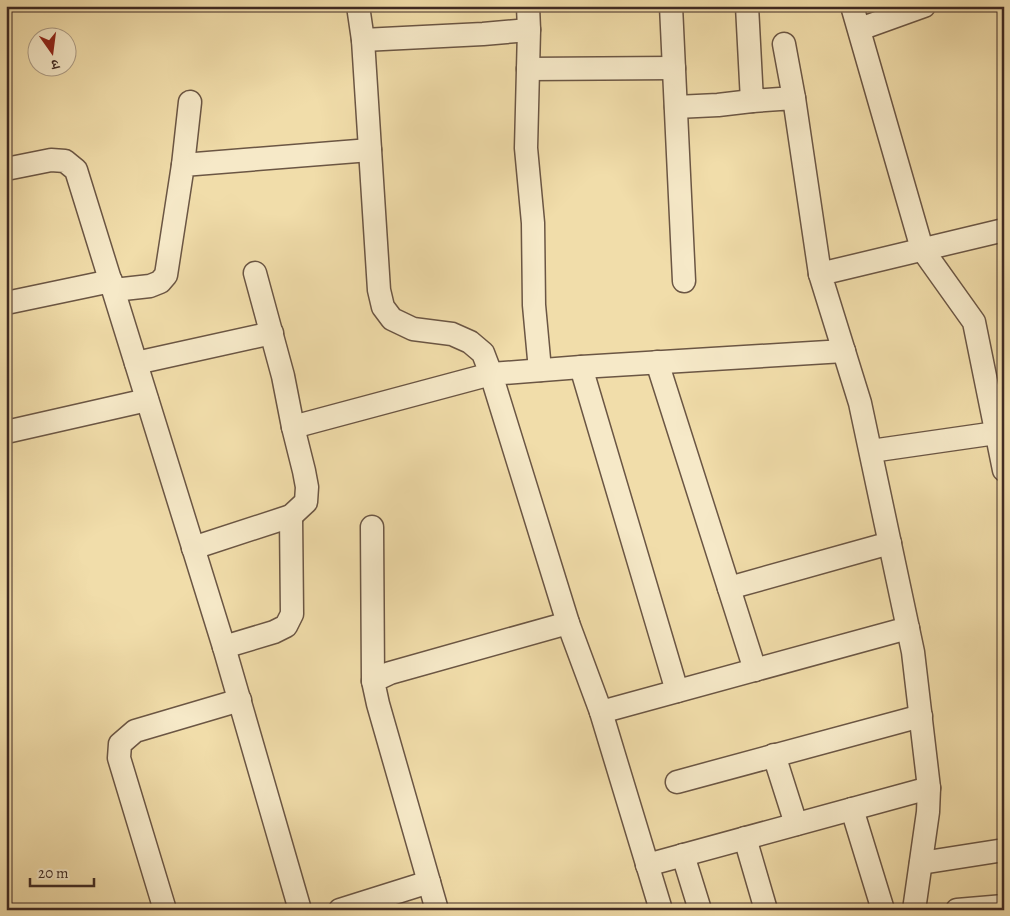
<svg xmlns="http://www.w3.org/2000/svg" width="1010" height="916" viewBox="0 0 1010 916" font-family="Alegreya,'Noto Serif Devanagari',serif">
<rect width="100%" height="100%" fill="#f1ddaa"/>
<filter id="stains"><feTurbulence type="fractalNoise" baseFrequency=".004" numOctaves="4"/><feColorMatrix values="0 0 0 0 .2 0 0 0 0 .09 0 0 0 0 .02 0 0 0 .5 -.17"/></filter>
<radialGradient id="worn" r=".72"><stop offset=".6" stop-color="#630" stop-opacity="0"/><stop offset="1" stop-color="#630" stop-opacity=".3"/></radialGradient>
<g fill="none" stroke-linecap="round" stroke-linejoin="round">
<g stroke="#6b5644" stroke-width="25">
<g id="street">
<path d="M528,6L529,30L526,148L533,223L534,305L540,370"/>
<path d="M671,6L684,281"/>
<path d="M747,6L752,101L794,98L820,274"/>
<path d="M852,6L922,249L974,322L1004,470"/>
<path d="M860,29L924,6"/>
<path d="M363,40L483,34L529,30"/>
<path d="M784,44L794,98"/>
<path d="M528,69L674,68"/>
<path d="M676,107L718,105L752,101"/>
<path d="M183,165L190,102"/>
<path d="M6,169L51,160L65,161L76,170L224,647L300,910"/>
<path d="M114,290L150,286L160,282L166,275L183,165L370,150"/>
<path d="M6,303L111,281"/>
<path d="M844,351L581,367L491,374L568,623L601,712L908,628"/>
<path d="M657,362L755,670"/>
<path d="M136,363L272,333"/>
<path d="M581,367L677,691"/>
<path d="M293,427L491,374L483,353L470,342L452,334L413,329L392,319L383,307L379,290L363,40L358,6"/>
<path d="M6,432L147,400"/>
<path d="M871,451L996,433"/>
<path d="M372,527L373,681"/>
<path d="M193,548L291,516L306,502L307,487L304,471L293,427L283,376L255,273"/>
<path d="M729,588L890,543"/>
<path d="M224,647L274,632L286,626L292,614L291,516"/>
<path d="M601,712L661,910"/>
<path d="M774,755L796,824"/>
<path d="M677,782L921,716"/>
<path d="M852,809L883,910"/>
<path d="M745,838L766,910"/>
<path d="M683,855L700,910"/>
<path d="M921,863L1004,850"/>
<path d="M647,865L929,788"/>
<path d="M165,910L119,758L120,744L135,731L240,700"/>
<path d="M340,910L429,882"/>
<path d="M437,910L378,704L373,681L390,673L568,623"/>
<path d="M914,910L928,812L929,788L913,652L860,403L820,274L1004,230"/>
<path d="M957,910L1004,906"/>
</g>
</g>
<use href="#street" stroke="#f6e9c8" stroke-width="22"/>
</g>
<rect width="1010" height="916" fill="none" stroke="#f1ddaa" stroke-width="25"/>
<rect x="8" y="8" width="995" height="901" fill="none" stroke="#3e2922" stroke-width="2.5"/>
<rect x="12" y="12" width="985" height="891" fill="none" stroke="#3e2922"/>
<g transform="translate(52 52) rotate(166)"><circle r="24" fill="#f6e9c8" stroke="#ac9c86"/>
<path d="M0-4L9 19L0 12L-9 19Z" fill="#8f2418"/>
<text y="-8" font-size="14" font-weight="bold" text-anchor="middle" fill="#3e2922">उ</text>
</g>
<path d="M30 878v8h64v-8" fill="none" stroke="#3e2922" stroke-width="2.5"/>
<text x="38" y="878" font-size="15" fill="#3e2922" stroke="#f6e9c8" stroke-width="4" paint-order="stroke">20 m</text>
<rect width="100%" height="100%" filter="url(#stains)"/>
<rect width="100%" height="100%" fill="url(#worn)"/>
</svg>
